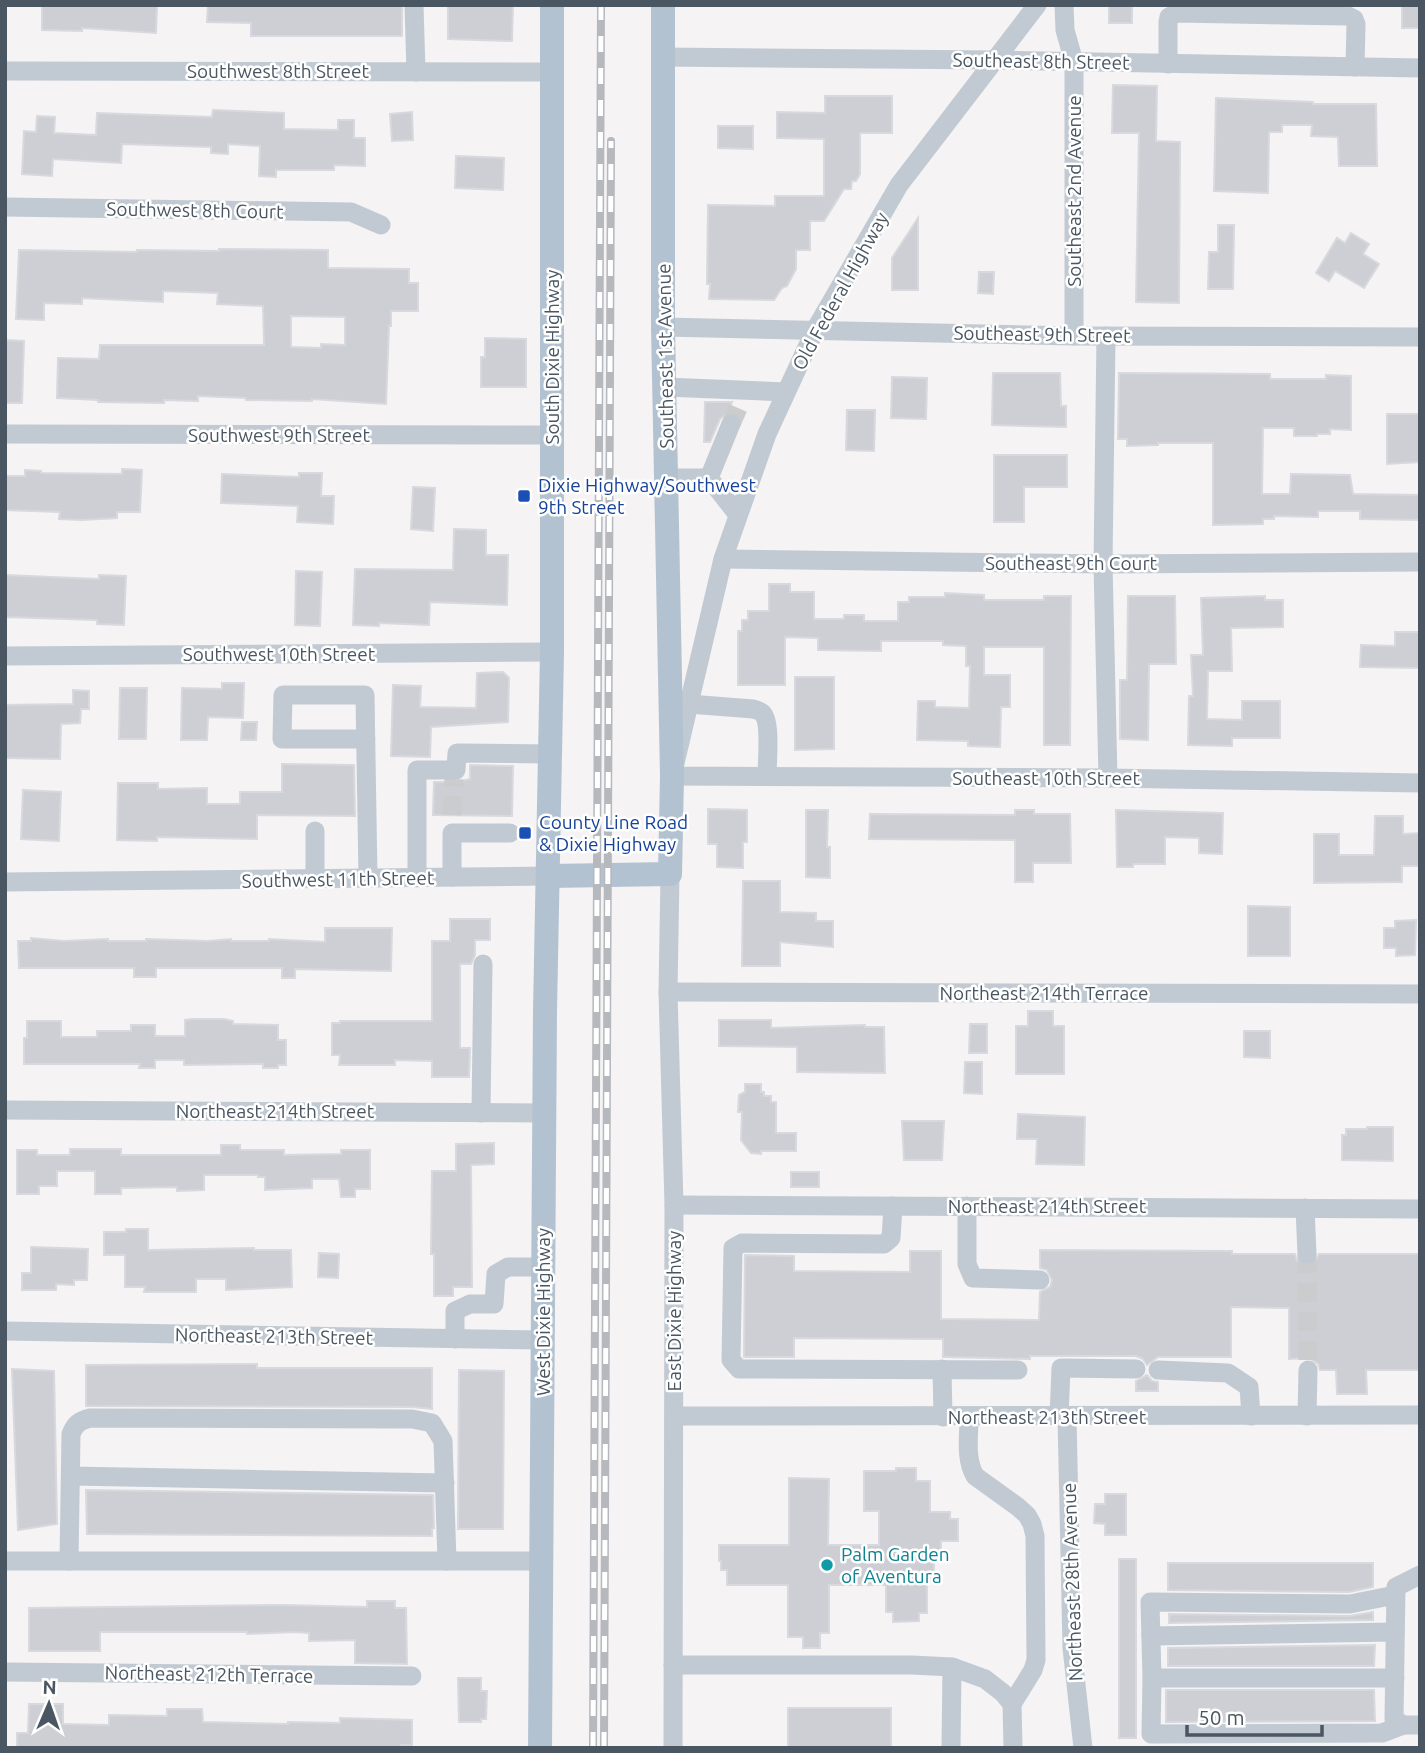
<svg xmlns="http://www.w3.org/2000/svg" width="1425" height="1753" viewBox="0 0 1425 1753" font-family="Ubuntu,sans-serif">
<rect width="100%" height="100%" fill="#f5f3f3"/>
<g fill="#cdcfd5" stroke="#d7d9de" stroke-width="2" fill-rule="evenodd">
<path d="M42,5H157L156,33L82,28V31L42,30Z"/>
<path d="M208,5H402V36H251V23L207,22Z"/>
<path d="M448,5H513L512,41L448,39Z"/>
<rect x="1109" y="5" width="23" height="18"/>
<rect x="1402" y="5" width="18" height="23"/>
<path d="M1113,85L1157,86L1156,141L1180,142L1179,303L1136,302L1139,133H1112Z"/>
<path d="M825,96H892V133H860V174L856,181H852L851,189H844L824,221H810V250H796V269L787,286L782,288L774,300L709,299L710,284H707L708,205L775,206V196H824V139L777,138V112L825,113Z"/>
<path d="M1216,98L1313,102V104H1376L1377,166H1339L1338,137L1311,136L1312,125H1282V132H1269L1268,193L1214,191Z"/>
<path d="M213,110L284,113V129L338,130V120H354V138H365V166L334,165V170H276V177L259,176L260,146L228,144V154L211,153V147L122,144L121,163L53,159L52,176L22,174L24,131L36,132L37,116L55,117L54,133L96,135L97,113L212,117Z"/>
<path d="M412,112L413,140L392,141L390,114Z"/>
<path d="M718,126H753V149L718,148Z"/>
<path d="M456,156L504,158L503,190L455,188Z"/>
<path d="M918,218V290H892V258Z"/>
<path d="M1218,225H1234L1233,289H1208L1209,252H1218Z"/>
<path d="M1351,233L1369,244L1363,254L1379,264L1364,288L1335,271L1329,281L1316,273L1337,238L1345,243Z"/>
<path d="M219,249L328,250V268L409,269V283H418V311H391V326H389L386,404L312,399V401L246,400V398L198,396V401L164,400V403L98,402V400L57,398L58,358L99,359L100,345H264L263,306L217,304L218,293L163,291V302L82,298V304L44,303V320L16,319L19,250L137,252V250L219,251ZM291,316L345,317V345L321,344V348L291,347Z"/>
<path d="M979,272H994L993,294L978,293Z"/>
<path d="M485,338L526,339V387H481V357H485Z"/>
<path d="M5,340L24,341L22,403H5Z"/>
<path d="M993,373H1060L1061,406H1066V427L992,425Z"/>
<path d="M1119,373L1270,374V379H1326V375L1351,376V430L1330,429V434H1317V436H1294V428H1263L1262,494H1290L1291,474L1350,475L1353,494L1420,495V520L1360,519V511H1318V517L1274,516V519H1263V524L1213,525V443H1158V445L1127,446V439H1118Z"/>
<path d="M892,377L927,378L926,419L891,418Z"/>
<path d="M705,402H732L728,412L720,419L710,442H704Z"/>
<path d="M847,410H875L874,451L846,450Z"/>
<path d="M1387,414H1420V462L1387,464Z"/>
<path d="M994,455H1067V487H1024V522H994Z"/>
<path d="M122,469L142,470L140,512H117V518L82,520L59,519L60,512L5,510V476H25V470L41,471V473L122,474Z"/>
<path d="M299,473H322L321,496H334L333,524L297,522L298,506L221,503L222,474L299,477Z"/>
<path d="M413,487L435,488L433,531L411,529Z"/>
<path d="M454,529L486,530V555H508L507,605L430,602L429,625L379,623V626L353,625L355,569L453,570Z"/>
<path d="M296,571L322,572L320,626L295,625Z"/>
<path d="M5,575L99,579V575L126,576L124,625L97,624V620L5,617Z"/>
<path d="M769,584H790V592H814V619H844V615H864V621H898V602H909V597H945V593L984,595V600H1044V596H1071L1070,745H1044V647H984V675H1010V707H1001L1000,747L968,746V741L917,740L918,701H935V707L969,708L970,666H966V646L943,645V641H881V651L818,650V638L785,637V685H738V631H742V620H748V611H769Z"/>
<path d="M1128,596H1175L1176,664H1149L1148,740L1120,739V680H1127Z"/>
<path d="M1265,596V600H1283V627L1231,628L1232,671H1208L1207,719L1242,720V701H1280V738H1232V746L1188,745L1189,696H1193L1191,655H1203L1201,598Z"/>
<path d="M1395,632H1420V668L1360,667L1361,645L1395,646Z"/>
<path d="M503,672L509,678L508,722L431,727L430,757L391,756L393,685L421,686L420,707L476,708L477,673Z"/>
<path d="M795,677H834V749L795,750Z"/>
<path d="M222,683H244L243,718L208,717L207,740H181L182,688L222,689Z"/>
<path d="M120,688H147L146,739H119Z"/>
<path d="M73,690L89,691V709H81L80,723L61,724L60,759L5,758V705L73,704Z"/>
<path d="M242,722H257L256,740H241Z"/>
<path d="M282,764L354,765L355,816L257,815V839L157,837V841L117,840L118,783H158V789L207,788V804H240V792H282Z"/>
<path d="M470,765L513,766L512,816L433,815L434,782H456L470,779Z"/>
<path d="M23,790L61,792L59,841L21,839Z"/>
<path d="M708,809L747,810V842H743V868L717,867V844H708Z"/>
<path d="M806,810H828L827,847H830V878L806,877Z"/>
<path d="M1015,810H1034V814H1070L1071,863H1033V882H1015V840L869,839L870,814L1015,815Z"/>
<path d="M1116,810L1223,813L1222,854L1199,853V838L1165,837V864H1133V867H1117Z"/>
<path d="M1375,816H1403V834L1420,833V866H1402V882L1314,883V834H1339V855H1374Z"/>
<path d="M743,881H780V912L816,913V921H833V947L780,942V966H742Z"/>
<path d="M1248,906L1290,907V956H1248Z"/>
<path d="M450,919H490V940H475V955L471,964H460V1048H470L469,1077H432V1061L395,1060V1065H339L340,1055H332V1023H340V1021H432V941H450Z"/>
<path d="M1416,920L1415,955L1396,956V948H1384V928H1395V921Z"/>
<path d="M325,928H392L391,971L295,969V978H282V968H156V977H134V968H19L18,941H31V938L64,941L108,939V941H146V939L208,941L231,939V941H269V939L325,942Z"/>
<path d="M1028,1011H1053V1026H1064V1074H1016V1026H1028Z"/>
<path d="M193,1019H224L233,1021V1024L278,1025V1040H286V1065H278V1068H263V1064L184,1065V1060H155V1068H139L140,1064H24V1038H27V1021H61V1037H97V1031H131V1025H155V1036H185V1020Z"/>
<path d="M719,1020H771V1028L865,1025V1027H884L885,1073L797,1072V1047L719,1046Z"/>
<path d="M970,1024H987V1053H969Z"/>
<path d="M1244,1031H1270V1058L1244,1057Z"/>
<path d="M965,1062H982V1094L964,1093Z"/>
<path d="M745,1084H761V1092H764V1096H771V1102H776V1133H796V1151H761V1154L751,1153L741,1140L742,1112H738L739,1095L745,1092Z"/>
<path d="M1018,1114L1085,1117L1084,1165L1036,1164L1037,1139H1017Z"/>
<path d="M902,1121H944L942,1160H904Z"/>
<path d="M1367,1127H1393V1161L1342,1160V1135H1346V1129H1367Z"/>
<path d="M494,1143V1164L471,1165L472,1287H453V1296H434V1254H431L432,1171H456V1144Z"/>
<path d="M221,1145H240V1150H284V1155L341,1154V1150H370V1189H355V1197H341L339,1179H312V1188L265,1190V1177H258V1175H204V1190L177,1191V1187L121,1188V1194H95V1171H57V1186H39V1194H17V1150H37V1155H70V1149H121V1155H221Z"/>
<rect x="791" y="1172" width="28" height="15"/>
<path d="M126,1229H148V1250L254,1248V1250H291L292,1287L226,1290V1279H196V1292H144L145,1287H125V1255H104V1232H126Z"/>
<path d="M31,1247L88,1249L87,1280H74V1285L56,1284V1290H22V1273H31Z"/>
<path d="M1040,1250L1232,1251V1254H1295L1297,1261L1307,1266L1314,1264L1319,1254H1420V1370H1366L1367,1394H1337L1336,1370H1320L1318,1364L1309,1358L1289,1359V1308L1231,1307V1357H1158L1147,1365L1143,1359L1136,1356H1030V1359L945,1357H943V1339L794,1338V1357H744L745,1255L794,1256V1271L910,1272V1251H941V1319L1039,1320L1040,1292L1050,1287L1052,1280L1047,1270L1040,1268Z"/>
<path d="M319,1253L339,1254L338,1278L318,1277Z"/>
<path d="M257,1364V1368H432V1409L412,1407L86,1406V1365Z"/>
<path d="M12,1369L54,1371L57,1524L18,1530Z"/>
<path d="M459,1370L504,1371L503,1529H458Z"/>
<path d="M1147,1375L1152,1381L1158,1382V1391H1136V1381Z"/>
<path d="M896,1468H916V1481H930V1512H950V1519H958V1541H941V1559H934V1581H927V1613H919V1621L893,1622V1612H886V1585H829V1633H820V1648H803V1637H788V1585H727V1570H721V1561H719V1545H789V1478L829,1479L828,1545H879V1511H864V1471H896Z"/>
<path d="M86,1490L433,1495L434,1528H432V1536L87,1534Z"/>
<path d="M1105,1494H1126V1535H1105V1524L1094,1523L1095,1504H1105Z"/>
<rect x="1119" y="1559" width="17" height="179"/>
<path d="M1168,1563H1373V1587L1349,1592L1168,1590Z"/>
<path d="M367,1601H395V1608H406L407,1664L355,1663V1640L309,1641V1633L294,1632L247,1634V1632H100V1651H29V1608L283,1605L367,1607Z"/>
<path d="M1373,1612V1620L1169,1623V1614L1350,1616Z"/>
<path d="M1375,1645L1374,1666H1168V1648Z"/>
<path d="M458,1678H481V1691H487L486,1719H481V1722H459Z"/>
<path d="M1166,1690H1374L1375,1721L1166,1722Z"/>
<path d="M29,1704H63V1724L109,1725V1715L167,1716V1709H202L203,1722L288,1724V1722L340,1723V1718L412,1720V1745H401V1748H17V1733H28Z"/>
<rect x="788" y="1708" width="103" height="40"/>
</g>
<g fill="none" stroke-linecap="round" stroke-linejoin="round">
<g stroke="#caccce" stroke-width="19" stroke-dasharray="19 10" stroke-linecap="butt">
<path d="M731,424L738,408"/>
<path d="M452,815L454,779"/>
<path d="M1307,1254L1308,1370"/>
</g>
<g stroke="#c1cad2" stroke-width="19">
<path d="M414,5L416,72"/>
<path d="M1037,5L899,185L815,330L767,434L723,559L672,776L1108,778L1420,783"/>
<path d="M1064,5L1065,30L1074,62V336"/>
<path d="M663,57L995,60L1420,68"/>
<path d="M1168,64V22L1169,17L1177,13L1348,16L1354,19L1356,24L1355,67"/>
<path d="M5,71L551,72"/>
<path d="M5,207L351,212L381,225"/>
<path d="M663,327L1074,336L1420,337"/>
<path d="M1106,336L1103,564L1108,778"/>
<path d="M665,387L786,392"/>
<path d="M5,434L553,435"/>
<path d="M666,478H709"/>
<path d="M709,478L731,424"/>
<path d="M709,478L738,515"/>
<path d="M723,559L1103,564L1420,562"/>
<path d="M5,656L552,652"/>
<path d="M689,704L753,709C757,710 761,711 763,714C771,723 767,763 767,776"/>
<path d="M366,739H282L283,695H365L368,878"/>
<path d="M670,874L668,992L674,1205L673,1748"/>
<path d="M452,877V833H510"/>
<path d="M417,878V770H456L457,753L551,754"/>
<path d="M315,879V831"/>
<path d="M5,882L549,876"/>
<path d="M668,992L1420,994"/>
<path d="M5,1110L544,1113"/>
<path d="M481,1113L483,964"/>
<path d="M674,1205L1420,1209"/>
<path d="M893,1206L891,1238L884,1244L742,1243L733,1248L731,1360L739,1369L1018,1370"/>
<path d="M967,1206V1264L973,1278L1040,1280"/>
<path d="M1305,1208L1307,1254"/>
<path d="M5,1331L542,1340"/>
<path d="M455,1339V1311L470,1304H494L496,1274L508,1267H543"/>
<path d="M942,1369L943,1417"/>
<path d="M1158,1370L1228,1373L1249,1387L1251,1416"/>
<path d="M674,1416L1420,1415"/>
<path d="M1307,1416L1308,1370"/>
<path d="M969,1417C969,1436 965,1459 975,1476L1018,1507L1027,1515L1032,1524L1035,1536L1036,1660L1033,1670L1012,1704"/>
<path d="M1059,1417L1061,1368L1136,1369"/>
<path d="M1067,1417L1072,1648L1083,1748"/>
<path d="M71,1476L445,1483"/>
<path d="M5,1561H541"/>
<path d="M69,1561L71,1434C75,1424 79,1421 90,1418L412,1419L432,1423L443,1441L447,1561"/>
<path d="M1420,1575L1396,1587L1394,1719L1403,1725H1420"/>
<path d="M1151,1636L1395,1632"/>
<path d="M673,1665H912L952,1667L985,1679L1003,1693L1012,1704L1013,1748"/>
<path d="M5,1672L412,1676"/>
<path d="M1152,1678L1151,1734L1382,1733L1403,1725"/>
<path d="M1395,1678H1152L1150,1602L1350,1604L1395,1595"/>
<path d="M951,1748L952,1667"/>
</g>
<g stroke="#b3c2d1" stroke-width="24">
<path d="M549,876L670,874L672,776L663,327V5"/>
<path d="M540,1748L545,1011L552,652V5"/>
</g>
<g stroke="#b5b8bd" stroke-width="8">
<g id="rail">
<path d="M593,1748L601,5"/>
<path d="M604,1748L611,141"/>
</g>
</g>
<use href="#rail" stroke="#fff" stroke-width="5" stroke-dasharray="16" stroke-linecap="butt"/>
</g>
<g fill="#1a4fb4" stroke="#fff" stroke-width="2.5">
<rect x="517" y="489" width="14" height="14" rx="3.5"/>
<rect x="518" y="826" width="14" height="14" rx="3.5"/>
</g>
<circle fill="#0f9aa8" stroke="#fff" stroke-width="2.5" cx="827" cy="1565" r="7"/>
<g text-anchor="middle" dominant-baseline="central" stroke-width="5" stroke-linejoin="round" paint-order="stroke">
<g font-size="19" fill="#4a5661" stroke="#fff">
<text transform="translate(1041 61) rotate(1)">Southeast 8th Street</text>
<text x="278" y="71">Southwest 8th Street</text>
<text transform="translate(1074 191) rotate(-90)">Southeast 2nd Avenue</text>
<text transform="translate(195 210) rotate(1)">Southwest 8th Court</text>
<text transform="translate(840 291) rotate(-61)">Old Federal Highway</text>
<text transform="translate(1042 334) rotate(1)">Southeast 9th Street</text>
<text transform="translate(665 356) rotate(-91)">Southeast 1st Avenue</text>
<text transform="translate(552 357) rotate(-90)">South Dixie Highway</text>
<text x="279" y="435">Southwest 9th Street</text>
<text x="1071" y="563">Southeast 9th Court</text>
<text x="279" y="654">Southwest 10th Street</text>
<text x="1046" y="778">Southeast 10th Street</text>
<text transform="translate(338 879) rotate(-1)">Southwest 11th Street</text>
<text x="1044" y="993">Northeast 214th Terrace</text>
<text x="275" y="1111">Northeast 214th Street</text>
<text x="1047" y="1206">Northeast 214th Street</text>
<text transform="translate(674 1311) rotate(-90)">East Dixie Highway</text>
<text transform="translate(543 1312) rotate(-90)">West Dixie Highway</text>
<text transform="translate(274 1336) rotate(1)">Northeast 213th Street</text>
<text x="1047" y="1417">Northeast 213th Street</text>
<text transform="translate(1072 1582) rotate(-92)">Northeast 28th Avenue</text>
<text transform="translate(209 1674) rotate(1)">Northeast 212th Terrace</text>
</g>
<g font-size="19" fill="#164399" stroke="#fff" text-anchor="start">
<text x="538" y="485">Dixie Highway/Southwest<tspan x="538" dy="22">9th Street</tspan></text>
<text x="539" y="822">County Line Road<tspan x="539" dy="22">&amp; Dixie Highway</tspan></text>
</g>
<g font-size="19" fill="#0d838f" stroke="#fff" text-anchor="start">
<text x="841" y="1554">Palm Garden<tspan x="841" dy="22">of Aventura</tspan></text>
</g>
</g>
<rect width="1425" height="1753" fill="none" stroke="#4a5661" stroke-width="14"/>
<g transform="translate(49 1704) rotate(2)" stroke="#ffffff" stroke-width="5" paint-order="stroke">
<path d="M0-5L12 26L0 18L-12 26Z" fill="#4a5661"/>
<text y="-10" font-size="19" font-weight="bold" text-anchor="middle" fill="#4a5661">N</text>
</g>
<path d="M1187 1725v10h135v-10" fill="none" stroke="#4a5661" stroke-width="3.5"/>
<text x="1198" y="1725" font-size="21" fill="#4a5661" stroke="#ffffff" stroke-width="5" paint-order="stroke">50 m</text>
</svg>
